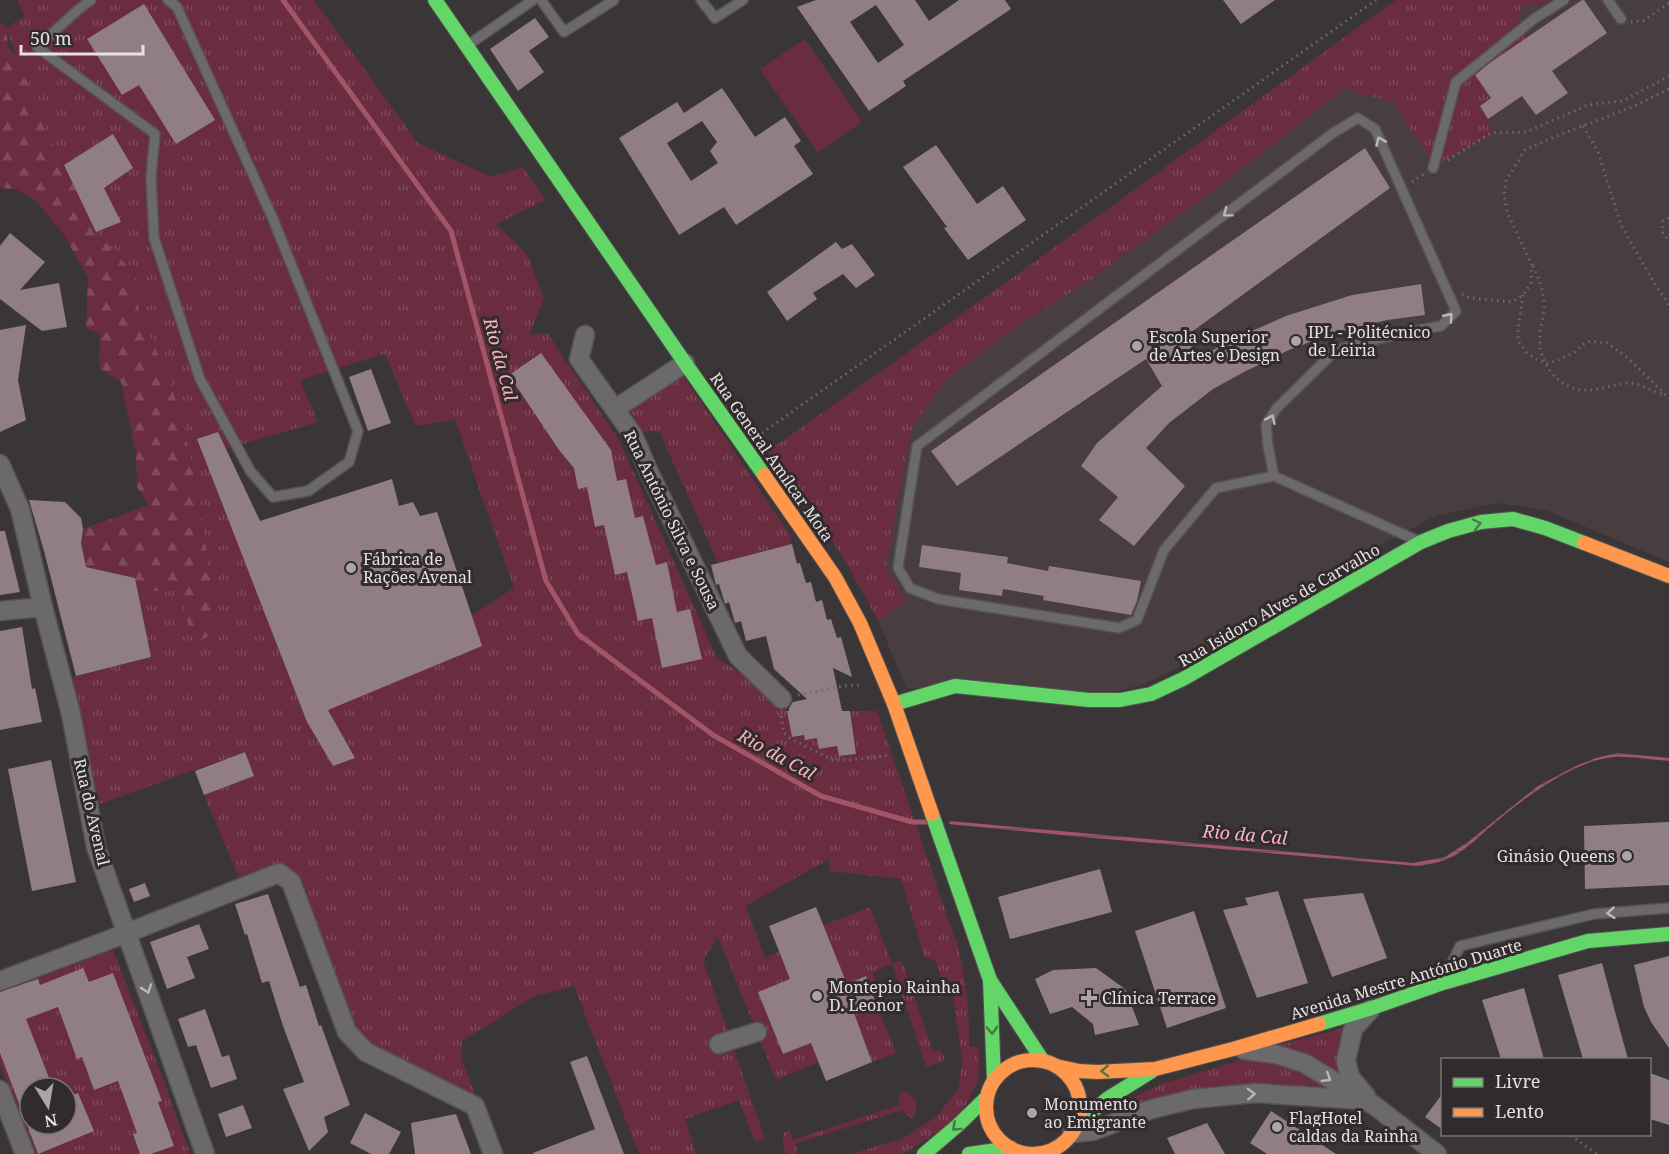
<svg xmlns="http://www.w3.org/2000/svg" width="1669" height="1154" viewBox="0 0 1669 1154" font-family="'Noto Serif',serif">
<defs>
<pattern id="grass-tufts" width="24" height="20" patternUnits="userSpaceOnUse" patternTransform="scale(1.5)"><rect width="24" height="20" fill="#6a2c3f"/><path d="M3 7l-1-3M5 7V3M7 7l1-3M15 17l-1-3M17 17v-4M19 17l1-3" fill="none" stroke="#7f4a5b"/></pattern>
<pattern id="forest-firs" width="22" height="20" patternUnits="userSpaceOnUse" patternTransform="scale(1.5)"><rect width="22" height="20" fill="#6a2c3f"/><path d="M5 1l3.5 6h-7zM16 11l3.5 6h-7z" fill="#7f4a5b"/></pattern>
<pattern id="water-rules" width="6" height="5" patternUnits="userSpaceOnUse" patternTransform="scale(1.5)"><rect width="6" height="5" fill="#a2556a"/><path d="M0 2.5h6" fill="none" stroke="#744c57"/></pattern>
</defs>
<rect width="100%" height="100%" fill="#3a3637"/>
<path fill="#483d3f" d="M1396,0H1669V562L1548,511L1497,503L1435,516L1355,559L1250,629L1208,653L1142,685L1114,692L906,688L878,620L840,552L767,452L1018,274Z"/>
<g fill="url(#grass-tufts)" fill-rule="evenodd">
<path d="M17,0H314L418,143L491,177L522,167L546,200L496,224L527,254L544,298L529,335L547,333L618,438L717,658L782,699L785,698L792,736L804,735L805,740L817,738L819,749L837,746L839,756L856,754L850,711H877L958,947C966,981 970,1013 969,1047H979V1068L977,1083L964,1108L944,1128L903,1154H851L904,1138L936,1117L959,1088L962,1060L953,995L937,997L941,978L936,962L924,956L901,879L829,871V859L746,906L765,958L779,952L790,979L783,1054L811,1043L819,1062L776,1080L718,937L703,960L765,1139L755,1142L739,1100L685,1119L696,1154H639L574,986L533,997L462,1041V1060L477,1100L367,1047L353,1028L295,878L240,880L204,795L254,776L245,752L94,806L71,679L76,676L151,657L138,592L180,590L189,628L199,643L217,630L202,518L186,436L171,383L139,311L136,276L96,232L104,188L133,168L113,134L64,165L36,110L6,28L25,16ZM385,354L416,426L455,420L514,588L328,710L355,758L333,766L307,722L197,439L218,432L226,449L318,422L300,380Z"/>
<path d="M1396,0H1549L1541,6L1524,5L1518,17L1530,36L1475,74L1491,98L1480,106L1488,119L1491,133L1433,168L1426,153L1394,103L1345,89L1203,198L1093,278L1015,328L946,380L912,428L886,567L907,601L878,620L840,552L767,452L1018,274Z"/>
<path d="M683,375L790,535L792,544L718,563L659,431L636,432L624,415Z"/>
<path d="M870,907L892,963L902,961L933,1052L940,1050L944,1057L943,1062L926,1067L892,964L872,972L888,1009L880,1012L896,1053L872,1062L853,1010L875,1001L866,976L847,984L823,925Z"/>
<path d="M113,950L162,1076L190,1154H151L174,1146L165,1123L133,1134L140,1154H34L0,1064V992ZM126,1007L137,1036L66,1029ZM137,1040L148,1070L95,1090L83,1060ZM153,1077L162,1101L129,1112L121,1089ZM30,1088H66V1124H30Z"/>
<path d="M1348,1027L1346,1077L1327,1090L1252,1084L1191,1094L1116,1116L1107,1115L1131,1098L1165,1083L1225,1065L1271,1047Z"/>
<path d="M900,1091L908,1093L916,1101V1113L914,1117L910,1118L902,1110L795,1144L798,1154H787C783,1149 782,1139 784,1133L790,1130L793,1140L899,1105Z"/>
</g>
<path fill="url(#forest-firs)" d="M0,22L6,28L8,47L22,62L37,110L96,231L136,276L139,311L171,383L186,436L202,518L217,630L198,643L189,628L180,590L138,592L135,578L86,567L81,543L83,529L149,505L137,487L136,454L121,382L99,368L100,334L86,328L88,278L62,232L36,201L16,189L0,188Z"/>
<path fill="#6a2c3f" d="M805,39L862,122L818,153L760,69Z"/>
<path fill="url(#water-rules)" d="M1617,753L1669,758V761C1652,760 1630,756 1613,757C1572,761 1520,801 1490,827C1476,839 1462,854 1445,860C1437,863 1427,864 1418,866L1083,837L949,824L950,821L1413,863L1445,857L1468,842L1538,786L1576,766L1596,758Z"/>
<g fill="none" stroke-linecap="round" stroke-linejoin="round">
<path stroke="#a2556a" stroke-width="5" d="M283,0L451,231L546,581L578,634L713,735L821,796L912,822H926"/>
</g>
<g fill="#907e82" fill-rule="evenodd">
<path d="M816,0H915L929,21L959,0H1005L1011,9L903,81L906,86L869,111L797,7ZM876,5L904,45L878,63L850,22Z"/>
<path d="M1223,0H1275L1241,24Z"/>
<path d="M1582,0H1584L1607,33L1552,71L1568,93L1536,115L1522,96L1488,119L1480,106L1491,98L1475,75L1491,62Z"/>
<path d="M144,4L215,120L176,144L139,85L122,95L87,39Z"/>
<path d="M535,18L549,37L529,51L544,72L518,91L490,49Z"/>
<path d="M722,88L755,137L785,117L801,141L794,146L813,174L736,225L724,207L679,235L619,138L677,102L684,113ZM702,121L717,142L710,151L718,163L691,181L667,143Z"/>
<path d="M113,134L133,168L104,188L121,222L96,232L64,165Z"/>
<path d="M936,145L977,204L1003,186L1026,220L968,260L944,228L947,227L903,167Z"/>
<path d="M1365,148L1390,188L1186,336L1199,358L1229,341L1286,316L1352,295L1421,284L1425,315L1387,320L1357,327L1323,337L1289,350L1244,372L1213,389L1169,423L1146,448L1185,486L1134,546L1099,520L1118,497L1081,466L1097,443L1162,386L1146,359L957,486L931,451Z"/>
<path d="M10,233L45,262L20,290L59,283L67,327L42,331L0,299V246Z"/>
<path d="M836,242L842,249L852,244L875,275L856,288L843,274L813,293L817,299L787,321L767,292Z"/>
<path d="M26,325L18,380L26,420L0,432V330Z"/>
<path d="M541,353L611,450L617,481L626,479L635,518L643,516L656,565L667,562L677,612L690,609L702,659L662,668L652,618L638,621L627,572L615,575L604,525L595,527L587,487L578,489L574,468L559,450L509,375Z"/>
<path d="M371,369L391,423L368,431L349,377Z"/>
<path d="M218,432L260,521L392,479L399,506L413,502L420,516L437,512L482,646L328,710L355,758L333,766L307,722L197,439Z"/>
<path d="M29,500L65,502L81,518L83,529L81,543L86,567L135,578L151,657L76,676L44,551Z"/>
<path d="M0,531H5L20,592L0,595Z"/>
<path d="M792,544L797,564L800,563L806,583L811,582L816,602L822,600L827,620L831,619L837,638L841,637L852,677L833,668L842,711H850L856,754L839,756L837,746L819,749L817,738L805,740L804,735L792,737L787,711H789V708L793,702L807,699L774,669L766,636L746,641L741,621L735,623L729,602L725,604L719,584L716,585L711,565Z"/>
<path d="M922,545L1008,557L1007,563L1048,571L1049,566L1141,581L1137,601L1131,615L1043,600L1044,596L1003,589L1002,596L959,590L961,573L919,567Z"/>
<path d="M22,627L32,689L35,688L42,722L0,730V631Z"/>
<path d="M245,752L254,776L204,795L195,771Z"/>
<path d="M51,760L76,882L32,891L8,769Z"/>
<path d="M1669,822V885L1585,889L1584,826Z"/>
<path d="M1100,869L1112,912L1010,939L998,897Z"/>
<path d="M145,883L150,896L134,902L129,889Z"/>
<path d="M1278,891L1308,983L1257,998L1223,910L1248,905L1245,898Z"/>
<path d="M1363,893L1387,958L1332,977L1303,899Z"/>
<path d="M268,894L300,987L306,985L319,1026L321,1025L350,1105L324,1117L328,1132L309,1151L283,1089L304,1082L283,1026L269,981L262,983L247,934L245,935L235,904Z"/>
<path d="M816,907L847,984L866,976L875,1001L853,1010L872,1062L826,1081L811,1043L783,1054L758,992L790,979L769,926Z"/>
<path d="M1194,911L1226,1008L1167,1028L1135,931Z"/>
<path d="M199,924L209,949L187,957L195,978L167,989L150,942Z"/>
<path d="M1669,956V1048L1651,1022L1644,1007L1634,965Z"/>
<path d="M1602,963L1617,1019L1628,1059H1583L1558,975Z"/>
<path d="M83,968L89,982L113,973L162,1101L158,1102L174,1146L151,1154H140L133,1134L137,1133L118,1081L94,1090L82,1057L77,1059L58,1007L26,1019L53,1088H30V1124H66V1098L78,1093L94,1131L38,1154L0,1053V992L38,979L40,985Z"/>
<path d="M1096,968L1125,989L1139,1025L1095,1035L1093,1024L1072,1007L1050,1014L1035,979L1053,970Z"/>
<path d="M1524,988L1544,1059H1501L1482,1000Z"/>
<path d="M205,1009L222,1057L229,1055L237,1079L211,1088L196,1045L188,1047L178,1019Z"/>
<path d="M587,1056L624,1154H534L533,1153L595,1129L570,1062Z"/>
<path d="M1650,1073L1669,1080V1125L1650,1119Z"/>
<path d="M1443,1093V1130L1425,1117Z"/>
<path d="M243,1105L252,1128L226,1137L218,1114Z"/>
<path d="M1271,1111L1336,1154H1267L1250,1143Z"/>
<path d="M365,1113L401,1132L389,1154H371L350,1143Z"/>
<path d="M456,1114L471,1154H415L411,1123Z"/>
<path d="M1207,1123L1225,1154H1175L1167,1138Z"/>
</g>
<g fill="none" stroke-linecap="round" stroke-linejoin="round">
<g stroke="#555253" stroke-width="12">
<g id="lane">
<path d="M91,0L79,9L37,47L155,134L151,177L154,238L200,379L251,472L273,497L308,491L349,462L358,431L273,219L177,7L168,0"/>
<path d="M541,0L564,32L614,0"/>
<path d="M701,0L715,18L743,0"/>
<path d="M1608,0L1621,19"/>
<path d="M468,45L533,0"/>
<path d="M1433,168L1456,82L1534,19L1564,0"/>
<path d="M1274,476L1268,446L1266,425L1276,409L1336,350L1402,333L1441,326L1456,311L1375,129L1358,118L1333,133L917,446L898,568L910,588L938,599L1119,628L1137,620L1164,550L1216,488L1274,476L1416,540"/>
<path d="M1446,976L1460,946L1594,914L1669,908"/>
</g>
</g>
<g stroke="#555253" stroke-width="21">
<g id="street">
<path d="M585,335L579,359L633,435L649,472L738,656L782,699"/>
<path d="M615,409L685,363"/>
<path d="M0,464L20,509L43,607L71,714L96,847L205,1154"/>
<path d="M0,611L43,607"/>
<path d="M0,981L127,933L279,873L291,882L347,1032L366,1052L475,1106L493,1154"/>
<path d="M719,1044L757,1032"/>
<path d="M1244,1050L1275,1054L1304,1063L1375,1106L1437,1154"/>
<path d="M0,1090L25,1154"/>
<path d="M1366,1096L1350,1077L1346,1061L1353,1029L1371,1009"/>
<path d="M1072,1133L1093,1131L1152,1109L1193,1099L1255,1093L1364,1100"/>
</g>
</g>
<g stroke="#555253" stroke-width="16">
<g id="fast">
<path d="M435,0L685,363L764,475"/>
<path d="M894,704L955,686L1089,700H1120L1151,694L1183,679L1421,542L1448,531L1481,522L1513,519L1545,528L1584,543"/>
<path d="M932,814L990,980L1043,1061"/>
<path d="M990,980L994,1080"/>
<path d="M1319,1024L1372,1008L1443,983L1588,941L1669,934"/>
<path d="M1075,1126L1107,1099L1152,1071"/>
<path d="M924,1154L957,1126L986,1098"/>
<path d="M969,1154L1011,1148"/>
</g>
</g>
<g stroke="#555253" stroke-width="16">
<g id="slow">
<path d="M764,475L835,577L860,623L894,704L932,814"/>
<path d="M1584,543L1669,576"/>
<circle cx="1033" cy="1107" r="47"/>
<path d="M1056,1066L1079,1071L1097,1072L1155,1069L1233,1049L1319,1024"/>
</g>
</g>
<g stroke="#6c6a6a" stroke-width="3" stroke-dasharray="1.5 4.5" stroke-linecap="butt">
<path d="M1631,22L1643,21L1669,3"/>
<path d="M1583,126L1598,152L1621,225L1650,276L1669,305"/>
<path d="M1448,160L1491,133L1526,132L1588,105L1623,101L1669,76"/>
<path d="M1412,182L1424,174"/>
<path d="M1669,218L1663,221L1662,232L1669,241"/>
<path d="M1533,266C1539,279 1544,291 1544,306C1544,318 1539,330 1540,342C1540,363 1556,384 1576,389C1595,394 1612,383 1630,383C1642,384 1653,392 1665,395"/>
<path d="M1462,294L1471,298L1512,302L1523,295L1531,283L1532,265L1507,212L1504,193L1506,180L1525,150L1554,137L1637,105L1669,89"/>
<path d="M1523,295L1518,328V341L1527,353L1539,361L1546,364L1558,360L1574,353L1582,345L1590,341L1607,343L1629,359L1669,398"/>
<path d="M762,433L1376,0"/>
<path d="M798,695L843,686L863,685"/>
<path d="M781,716L784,733L791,739L833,760H850L891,755"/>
<path d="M1571,1135L1596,1154"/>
</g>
<use href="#lane" stroke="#6b6969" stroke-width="9"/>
<use href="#street" stroke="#6b6969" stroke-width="18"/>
<use href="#fast" stroke="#63d668" stroke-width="14"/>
<use href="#slow" stroke="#ff974d" stroke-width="14"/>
</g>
<defs><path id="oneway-chevron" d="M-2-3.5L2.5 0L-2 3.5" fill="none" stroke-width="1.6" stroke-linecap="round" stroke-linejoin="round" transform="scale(1.5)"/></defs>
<g stroke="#bbb8b8">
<use href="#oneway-chevron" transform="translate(1380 141) rotate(-114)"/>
<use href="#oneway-chevron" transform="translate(1227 213) rotate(143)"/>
<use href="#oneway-chevron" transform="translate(1449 317) rotate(-48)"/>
<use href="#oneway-chevron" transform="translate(1271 419) rotate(-66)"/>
<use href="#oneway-chevron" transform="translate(1611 913) rotate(175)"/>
<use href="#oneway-chevron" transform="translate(147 989) rotate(71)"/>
<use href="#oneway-chevron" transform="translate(1327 1078) rotate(32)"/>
<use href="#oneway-chevron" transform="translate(1251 1094) rotate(-2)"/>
</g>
<g stroke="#487847">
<use href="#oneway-chevron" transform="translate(1477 524) rotate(-12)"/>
<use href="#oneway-chevron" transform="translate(992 1030) rotate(88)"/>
<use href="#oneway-chevron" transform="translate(1105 1071) rotate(178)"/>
<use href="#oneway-chevron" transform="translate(956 1127) rotate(138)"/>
</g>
<g fill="#aaa6a7" stroke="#312b2c" stroke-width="2">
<circle cx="1296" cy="341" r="6"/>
<circle cx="1137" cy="346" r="6"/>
<circle cx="351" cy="568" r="6"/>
<circle cx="1627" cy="856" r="6"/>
<circle cx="817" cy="996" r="6"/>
<path d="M1086 989h6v6h6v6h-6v6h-6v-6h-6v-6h6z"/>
<circle cx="1032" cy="1113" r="6"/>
<circle cx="1277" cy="1127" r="6"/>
</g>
<g text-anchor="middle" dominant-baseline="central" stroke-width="6" stroke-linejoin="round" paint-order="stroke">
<g font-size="16" fill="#e6e2e3" stroke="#312b2c" text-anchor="start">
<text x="1308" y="332">IPL - Politécnico<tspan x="1308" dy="18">de Leiria</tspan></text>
<text x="1149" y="337">Escola Superior<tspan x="1149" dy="18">de Artes e Design</tspan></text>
<text x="363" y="559">Fábrica de<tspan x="363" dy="18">Rações Avenal</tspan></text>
<text x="1615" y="856" text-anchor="end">Ginásio Queens</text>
<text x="829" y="987">Montepio Rainha<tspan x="829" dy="18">D. Leonor</tspan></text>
<text x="1102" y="998">Clínica Terrace</text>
<text x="1044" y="1104">Monumento<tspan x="1044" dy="18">ao Emigrante</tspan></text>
<text x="1289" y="1118">FlagHotel<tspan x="1289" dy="18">caldas da Rainha</tspan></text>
</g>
<g font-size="16" fill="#e6e2e3" stroke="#312b2c">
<text transform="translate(772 457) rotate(55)">Rua General Amílcar Mota</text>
<text transform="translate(672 520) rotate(64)">Rua António Silva e Sousa</text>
<text transform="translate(1279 605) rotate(-30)">Rua Isidoro Alves de Carvalho</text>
<text transform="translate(92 812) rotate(77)">Rua do Avenal</text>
<text transform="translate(1406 979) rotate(-17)">Avenida Mestre António Duarte</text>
</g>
<g font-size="18" font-style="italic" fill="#f9b2c3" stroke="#312b2c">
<text transform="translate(501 359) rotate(75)">Rio da Cal</text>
<text transform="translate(777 754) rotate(29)">Rio da Cal</text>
<text transform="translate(1245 834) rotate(5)">Rio da Cal</text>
</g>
</g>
<rect x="1441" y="1058" width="210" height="78" fill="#312b2c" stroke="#797475" stroke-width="1.5"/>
<rect x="1453" y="1078" width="30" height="9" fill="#63d668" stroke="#797475" stroke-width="1.5"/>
<text x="1495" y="1088" font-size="18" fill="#e6e2e3">Livre</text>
<rect x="1453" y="1108" width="30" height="9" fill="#ff974d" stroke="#797475" stroke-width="1.5"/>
<text x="1495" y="1118" font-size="18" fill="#e6e2e3">Lento</text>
<g transform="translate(48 1106) rotate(169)"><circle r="28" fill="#312b2c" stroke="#797475" stroke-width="1.5"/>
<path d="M0-4.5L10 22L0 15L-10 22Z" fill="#aaa6a7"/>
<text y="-9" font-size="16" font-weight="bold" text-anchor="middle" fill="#e6e2e3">N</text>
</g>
<path d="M21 45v9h122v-9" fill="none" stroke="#e6e2e3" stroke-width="3"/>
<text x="30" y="45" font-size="18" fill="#e6e2e3" stroke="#312b2c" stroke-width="4.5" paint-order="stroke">50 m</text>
</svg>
